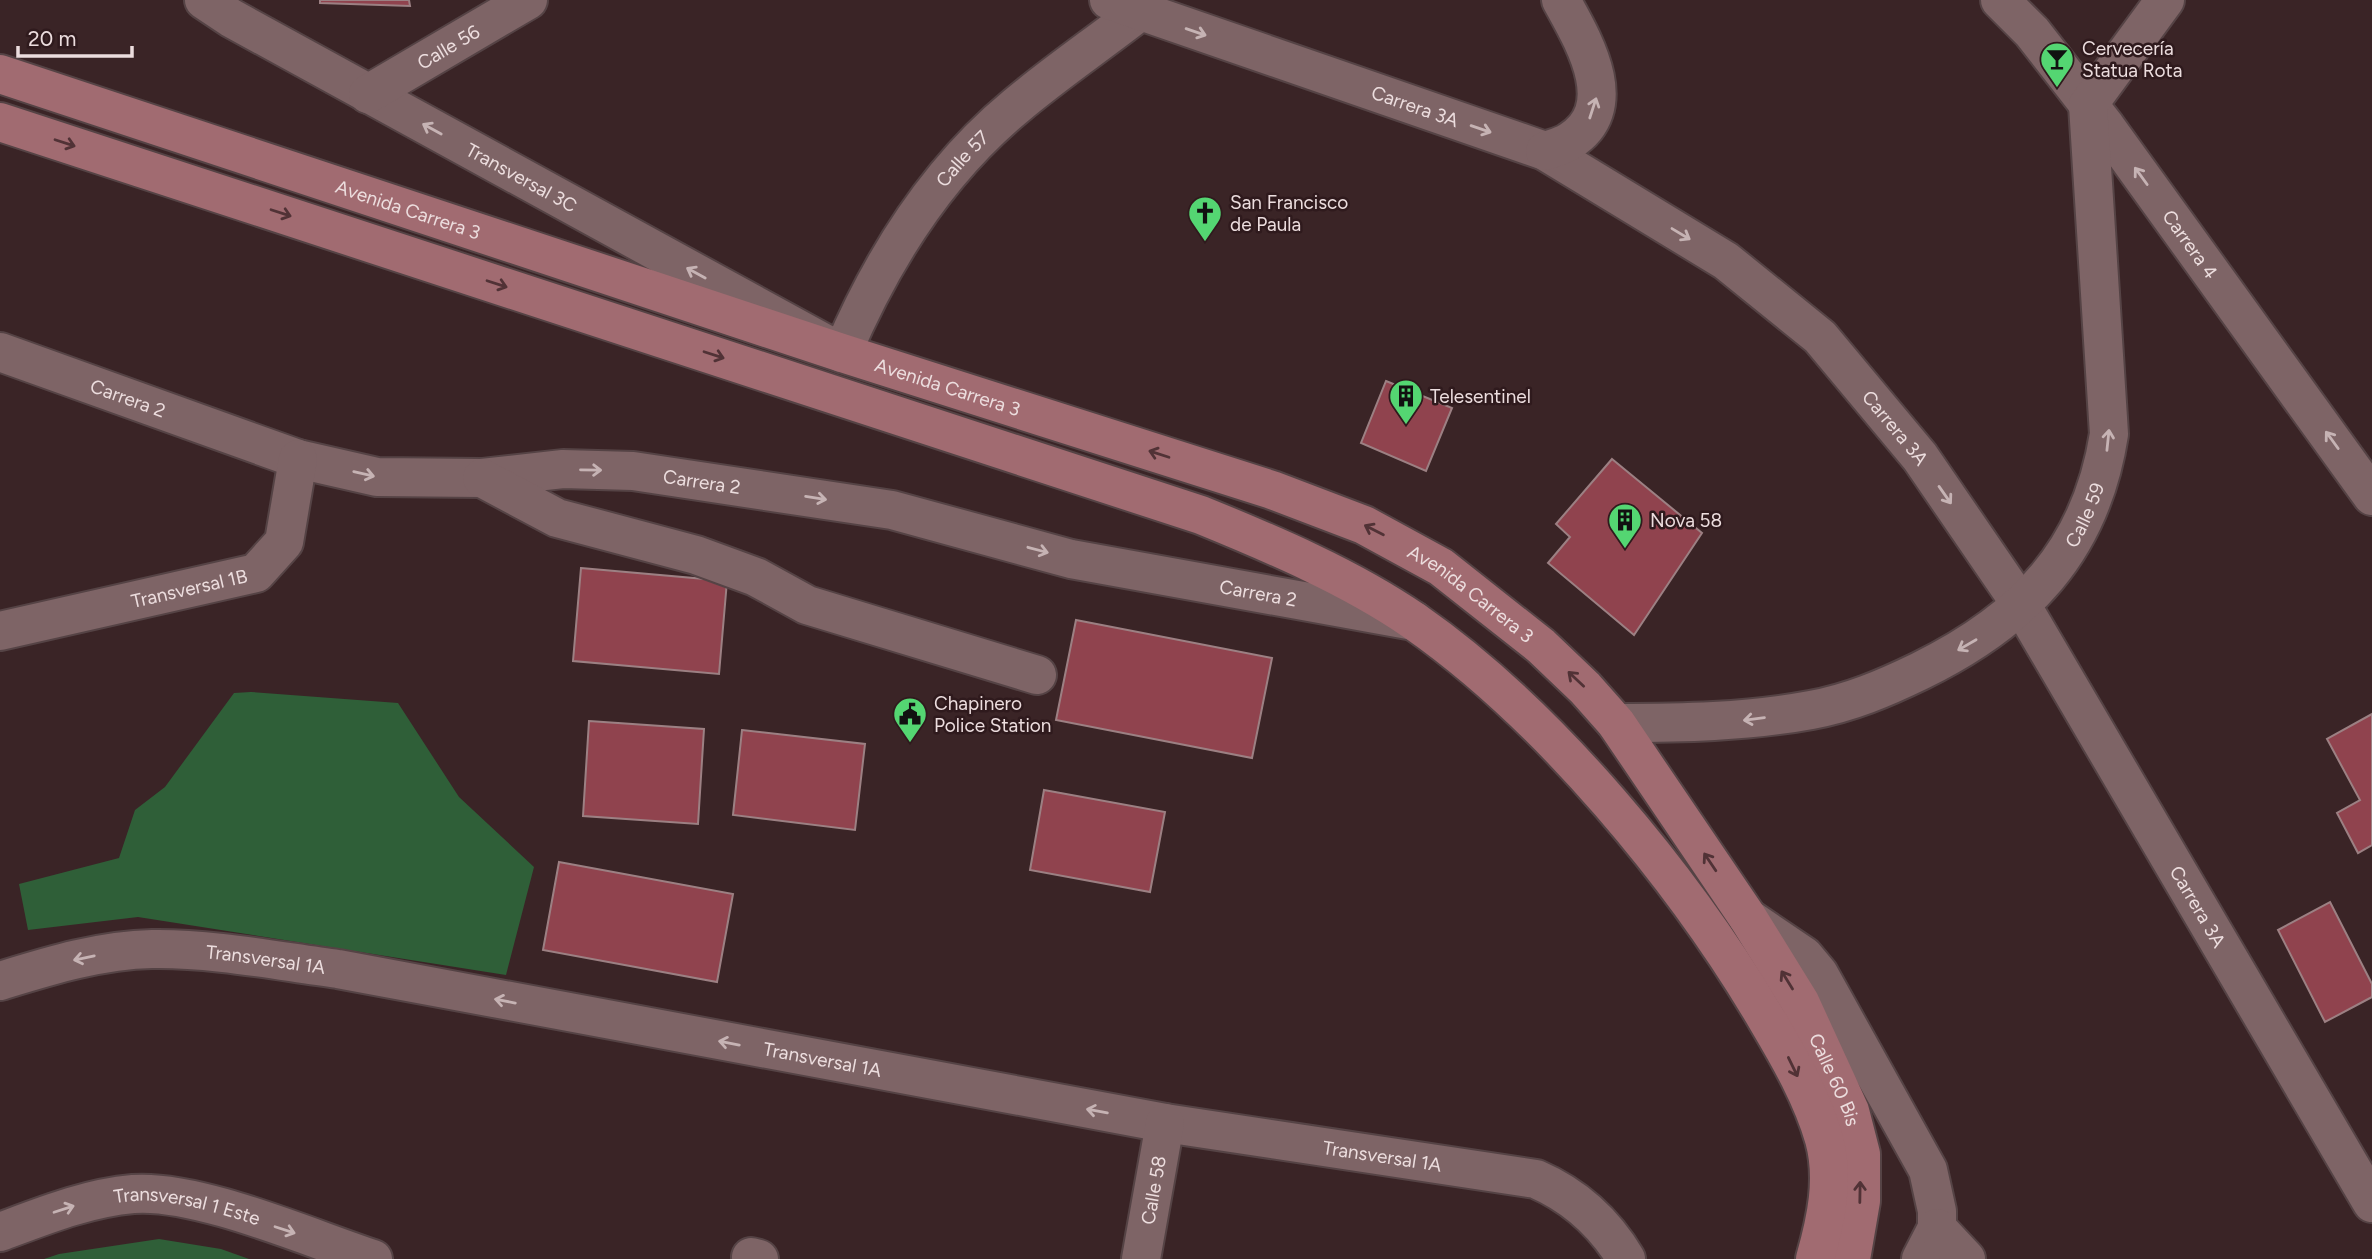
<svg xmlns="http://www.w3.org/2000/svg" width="2372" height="1259" viewBox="0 0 2372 1259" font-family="Figtree,sans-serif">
<rect width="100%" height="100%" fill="#3a2426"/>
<g fill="#2f5f38">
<path d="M251,692L398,703L459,797L534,867L506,975L138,917L28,930L19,884L119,858L135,810L165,787L234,693Z"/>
<path d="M159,1239L221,1249L249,1259H44L59,1254Z"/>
</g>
<g fill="#90434e" stroke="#9c8083" stroke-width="2">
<path d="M320,0H409L410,6L320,3Z"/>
<path d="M1386,381L1452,408L1426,471L1361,443Z"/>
<path d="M1612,459L1702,533L1634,635L1548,563L1570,537L1556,524Z"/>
<path d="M581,568L727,581L719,674L573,661Z"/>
<path d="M1076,620L1272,658L1252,758L1056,720Z"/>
<path d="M2372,714V845L2358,853L2337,813L2360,800L2327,739Z"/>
<path d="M589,721L704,729L698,824L583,816Z"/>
<path d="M742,730L865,744L855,830L733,815Z"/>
<path d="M1044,790L1165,812L1150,892L1030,870Z"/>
<path d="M559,862L733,894L717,982L543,950Z"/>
<path d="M2330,902L2372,984V997L2325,1022L2278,930Z"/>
</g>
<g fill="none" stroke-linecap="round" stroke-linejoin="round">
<g stroke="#554345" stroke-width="42">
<g id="minor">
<path id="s1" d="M204,0L231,18L842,353C882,259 936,172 1016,106C1055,73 1098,44 1139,12"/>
<path id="s2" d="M1109,0L1545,151L1726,261L1820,337L1920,457L2022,606L2372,1203"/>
<path id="s3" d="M2000,0L2032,32L2106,127L2372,496"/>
<path id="s4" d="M368,94L528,0"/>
<path d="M1545,151C1553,148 1563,146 1570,141C1624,107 1583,40 1561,0"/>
<path id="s5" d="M0,352L298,459L377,477L482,478L563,469L633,471L892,510L1071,559L1414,621"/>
<path d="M482,478L557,518L696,555L756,577L807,605L1037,675"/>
<path id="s6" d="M0,631L256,573L284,542L298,459"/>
<path id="s7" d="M1616,723C1682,723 1746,722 1811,710C1850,703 1885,688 1920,671C2024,620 2091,551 2109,434L2088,105L2165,0"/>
<path d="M1748,918L1804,956L1819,974L1928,1170L1937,1211V1228L1921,1259"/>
<path id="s8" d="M0,981C49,966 100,950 152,949C213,948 277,961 338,969L1165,1123L1536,1179C1575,1196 1604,1222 1626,1259"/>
<path d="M1937,1228L1966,1259"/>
<path id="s9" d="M0,1232C43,1216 87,1198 133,1194C198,1189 309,1238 373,1259"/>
<path d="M751,1257L759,1259"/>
<path id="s10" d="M1141,1259L1165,1123"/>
</g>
</g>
<g stroke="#554345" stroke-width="42">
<g id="major">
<path id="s11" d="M0,74L842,353L1272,490L1364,525L1441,567L1541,646L1585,688L1616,723L1748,918L1800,1002L1850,1111L1861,1154V1201L1851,1259"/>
<path d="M0,122L1201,515C1272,544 1350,577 1414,621C1549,715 1684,879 1767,1020C1789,1057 1812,1097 1824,1139C1835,1179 1826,1220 1815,1259"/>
</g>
</g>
<use href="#minor" stroke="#7e6466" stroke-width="38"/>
<use href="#major" stroke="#a16b71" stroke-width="38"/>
</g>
<defs><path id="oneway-shaft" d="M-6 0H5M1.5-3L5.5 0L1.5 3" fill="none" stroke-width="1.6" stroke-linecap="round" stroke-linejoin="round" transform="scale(1.75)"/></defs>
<g stroke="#c6b3b4">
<use href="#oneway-shaft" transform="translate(1196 32) rotate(19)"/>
<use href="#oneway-shaft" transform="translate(1593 108) rotate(-72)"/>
<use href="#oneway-shaft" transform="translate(432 129) rotate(-151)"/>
<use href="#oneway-shaft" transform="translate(1481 129) rotate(19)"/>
<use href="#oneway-shaft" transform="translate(2141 176) rotate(-126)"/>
<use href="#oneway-shaft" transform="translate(1681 234) rotate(31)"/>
<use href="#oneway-shaft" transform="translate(696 273) rotate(-151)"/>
<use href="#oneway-shaft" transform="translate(2108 440) rotate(-84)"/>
<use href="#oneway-shaft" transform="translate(2332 440) rotate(-126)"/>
<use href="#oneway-shaft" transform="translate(591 470) rotate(1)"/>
<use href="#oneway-shaft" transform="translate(364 474) rotate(13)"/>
<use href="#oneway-shaft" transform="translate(1945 495) rotate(55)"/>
<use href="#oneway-shaft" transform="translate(816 498) rotate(9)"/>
<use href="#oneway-shaft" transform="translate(1038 550) rotate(15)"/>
<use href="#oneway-shaft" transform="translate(1967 645) rotate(150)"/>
<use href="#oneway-shaft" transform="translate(1754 719) rotate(173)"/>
<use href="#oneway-shaft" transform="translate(84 958) rotate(168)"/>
<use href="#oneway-shaft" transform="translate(505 1001) rotate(-169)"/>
<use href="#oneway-shaft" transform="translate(729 1043) rotate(-169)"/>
<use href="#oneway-shaft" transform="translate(1097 1111) rotate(-170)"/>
<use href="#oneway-shaft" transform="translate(64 1209) rotate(-18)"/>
<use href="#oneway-shaft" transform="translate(285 1230) rotate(18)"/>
</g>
<g stroke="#513236">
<use href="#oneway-shaft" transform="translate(65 143) rotate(18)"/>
<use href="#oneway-shaft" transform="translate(281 213) rotate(18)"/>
<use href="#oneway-shaft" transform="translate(497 284) rotate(18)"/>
<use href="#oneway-shaft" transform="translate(714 355) rotate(18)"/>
<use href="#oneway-shaft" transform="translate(1159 454) rotate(-162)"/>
<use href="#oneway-shaft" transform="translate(1374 530) rotate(-153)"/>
<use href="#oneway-shaft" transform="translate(1576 679) rotate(-137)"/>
<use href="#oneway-shaft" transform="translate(1710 862) rotate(-124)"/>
<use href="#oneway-shaft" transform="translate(1787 980) rotate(-122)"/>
<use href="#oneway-shaft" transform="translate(1793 1067) rotate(64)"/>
<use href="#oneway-shaft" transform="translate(1860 1192) rotate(-89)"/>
</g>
<defs>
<g id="bar-pin" transform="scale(1.75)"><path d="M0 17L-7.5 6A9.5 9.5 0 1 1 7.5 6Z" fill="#54d672" stroke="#2f1a1d"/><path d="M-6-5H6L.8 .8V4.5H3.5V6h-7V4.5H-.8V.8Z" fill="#111"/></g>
<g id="church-pin" transform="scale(1.75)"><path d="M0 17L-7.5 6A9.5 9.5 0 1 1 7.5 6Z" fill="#54d672" stroke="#2f1a1d"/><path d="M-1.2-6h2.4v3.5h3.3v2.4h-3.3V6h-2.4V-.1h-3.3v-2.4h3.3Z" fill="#111"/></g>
<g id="building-pin" transform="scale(1.75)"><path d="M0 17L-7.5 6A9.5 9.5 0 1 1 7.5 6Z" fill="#54d672" stroke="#2f1a1d"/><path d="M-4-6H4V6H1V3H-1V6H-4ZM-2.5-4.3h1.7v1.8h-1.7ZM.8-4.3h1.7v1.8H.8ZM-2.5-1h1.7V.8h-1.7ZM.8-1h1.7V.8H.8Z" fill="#111"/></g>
<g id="civic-pin" transform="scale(1.75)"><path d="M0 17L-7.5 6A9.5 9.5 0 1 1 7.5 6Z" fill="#54d672" stroke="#2f1a1d"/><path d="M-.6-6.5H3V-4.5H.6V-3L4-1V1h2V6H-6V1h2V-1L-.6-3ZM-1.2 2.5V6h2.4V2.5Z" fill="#111"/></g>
</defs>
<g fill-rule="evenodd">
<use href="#bar-pin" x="2057" y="59"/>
<use href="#church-pin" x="1205" y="213"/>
<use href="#building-pin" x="1406" y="396"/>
<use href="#building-pin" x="1625" y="520"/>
<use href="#civic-pin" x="910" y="714"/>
</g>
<g text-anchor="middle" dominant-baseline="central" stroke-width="5" stroke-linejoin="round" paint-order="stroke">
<g font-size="19" fill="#ecddde" stroke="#2f1a1d">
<text stroke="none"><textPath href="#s4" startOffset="93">Calle 56</textPath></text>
<text stroke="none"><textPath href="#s2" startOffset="324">Carrera 3A</textPath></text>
<text stroke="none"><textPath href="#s1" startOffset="959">Calle 57</textPath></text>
<text stroke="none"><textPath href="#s1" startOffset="364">Transversal 3C</textPath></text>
<text stroke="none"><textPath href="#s11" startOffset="430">Avenida Carrera 3</textPath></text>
<text stroke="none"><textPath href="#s3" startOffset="310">Carrera 4</textPath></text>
<text stroke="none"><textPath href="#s11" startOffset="998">Avenida Carrera 3</textPath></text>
<text stroke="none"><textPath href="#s5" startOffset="136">Carrera 2</textPath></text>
<text stroke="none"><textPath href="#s2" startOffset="912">Carrera 3A</textPath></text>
<text stroke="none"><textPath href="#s5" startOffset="724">Carrera 2</textPath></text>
<text stroke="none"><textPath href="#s7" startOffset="544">Calle 59</textPath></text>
<text stroke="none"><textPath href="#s6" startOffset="194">Transversal 1B</textPath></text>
<text stroke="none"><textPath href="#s5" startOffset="1292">Carrera 2</textPath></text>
<text stroke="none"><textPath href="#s11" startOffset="1564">Avenida Carrera 3</textPath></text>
<text stroke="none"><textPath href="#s2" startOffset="1479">Carrera 3A</textPath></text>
<text stroke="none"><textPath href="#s8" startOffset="270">Transversal 1A</textPath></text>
<text stroke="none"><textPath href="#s8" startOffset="836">Transversal 1A</textPath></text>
<text stroke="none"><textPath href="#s11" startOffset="2179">Calle 60 Bis</textPath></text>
<text stroke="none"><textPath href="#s8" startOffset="1404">Transversal 1A</textPath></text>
<text stroke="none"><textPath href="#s10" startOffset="70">Calle 58</textPath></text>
<text stroke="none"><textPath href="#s9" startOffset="194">Transversal 1 Este</textPath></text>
</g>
<g font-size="19" fill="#ecddde" stroke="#2f1a1d" text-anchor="start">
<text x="2082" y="48">Cervecería<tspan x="2082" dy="22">Statua Rota</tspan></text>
<text x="1230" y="202">San Francisco<tspan x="1230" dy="22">de Paula</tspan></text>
<text x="1430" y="396">Telesentinel</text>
<text x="1650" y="520">Nova 58</text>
<text x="934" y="703">Chapinero<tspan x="934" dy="22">Police Station</tspan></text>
</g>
</g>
<path d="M18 46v10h114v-10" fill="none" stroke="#ecddde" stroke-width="3.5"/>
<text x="28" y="46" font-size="21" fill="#ecddde" stroke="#2f1a1d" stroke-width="5" paint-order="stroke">20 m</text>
</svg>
